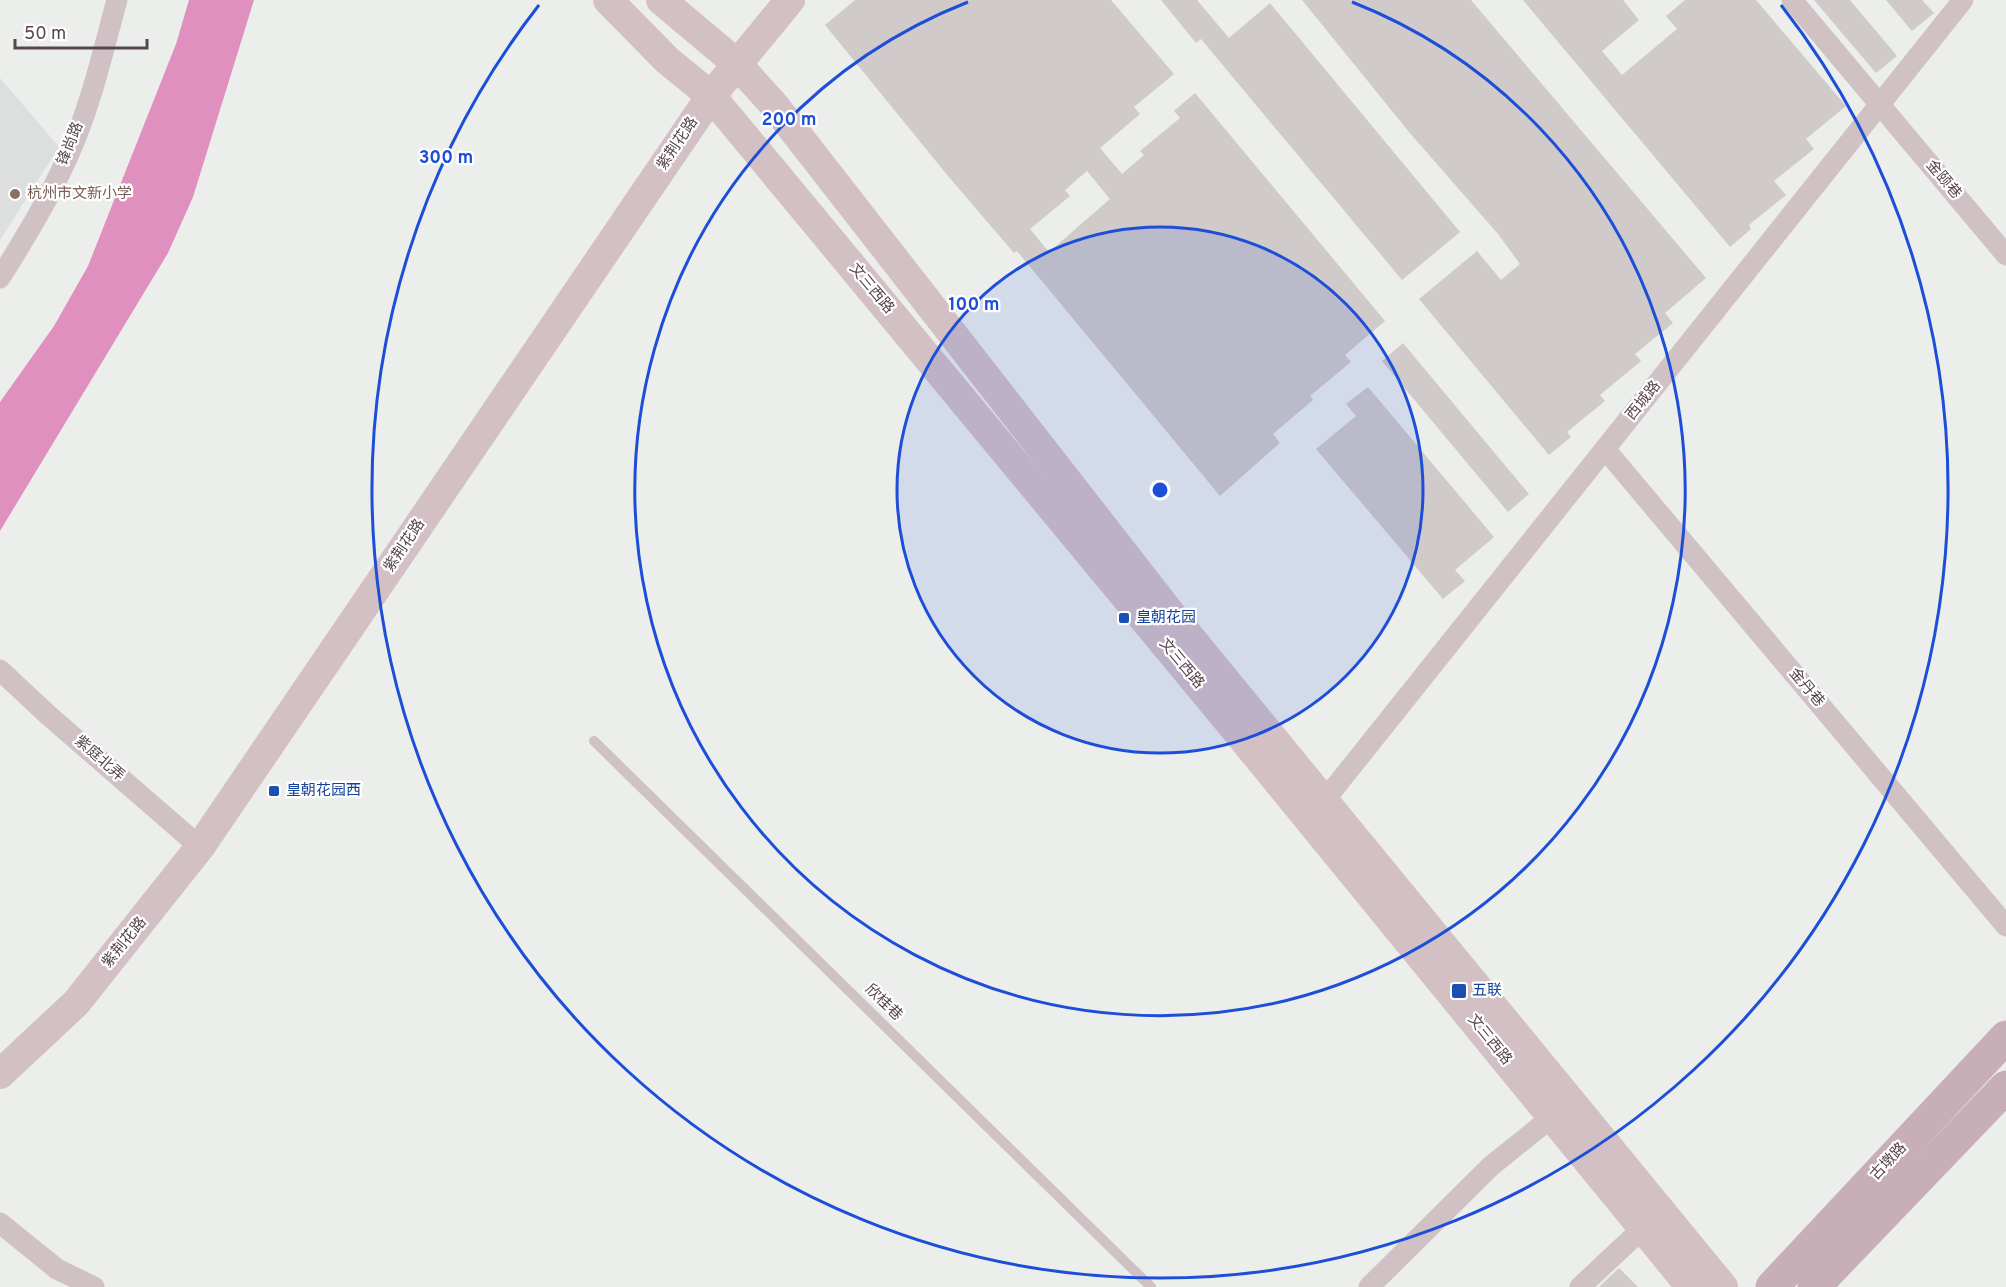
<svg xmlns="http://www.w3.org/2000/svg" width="2006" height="1287" viewBox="0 0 2006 1287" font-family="Overpass,'Noto Sans SC',sans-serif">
<rect width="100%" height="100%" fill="#eceeec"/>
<path fill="#dddfde" d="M0,78L59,147L0,240Z"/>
<path fill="#e090bf" d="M189,0H254L193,197L168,253L0,531V402L54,326L88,266L176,44Z"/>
<g fill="#d0caca" fill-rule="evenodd">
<path d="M855,0H1111L1174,74L1134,107L1140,114L1100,148L1122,174L1144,155L1140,151L1180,118L1174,111L1195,93L1385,321L1345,355L1351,362L1310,396L1313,400L1273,434L1280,443L1220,496L1017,251L1014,253L948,176L825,25ZM1087,171L1110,199L1049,252L1030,229L1070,196L1065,190Z"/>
<path d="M1161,0H1197L1229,38L1270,3L1460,232L1402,280L1201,39L1196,43Z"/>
<path d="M1302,0H1471L1706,278L1665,313L1673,323L1635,354L1641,361L1600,395L1605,401L1567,432L1571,437L1549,455L1419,299L1477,251L1501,280L1520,264L1498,234L1409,132Z"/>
<path d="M1523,0H1623L1639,20L1602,51L1622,75L1677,29L1666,16L1685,0H1756L1846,106L1806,139L1814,149L1774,181L1786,195L1749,225L1751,229L1730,247Z"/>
<path d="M1814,0H1850L1897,56L1876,73Z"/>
<path d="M1886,0H1922L1934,13L1912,31Z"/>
<path d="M1403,343L1529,494L1508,512L1382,361Z"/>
<path d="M1368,387L1494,537L1455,570L1465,581L1443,599L1316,449L1356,416L1346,404Z"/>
<path d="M1619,1268L1638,1287H1599Z"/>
</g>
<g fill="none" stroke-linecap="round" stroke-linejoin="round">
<path stroke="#d0c1c5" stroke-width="10" d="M594,741L1151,1287"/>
<g stroke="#d0c1c5" stroke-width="21">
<path d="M1792,0L2006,255"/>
<path d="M0,278C25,238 50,197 69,154C91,105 103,51 117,0"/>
<path d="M1605,449L2006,926"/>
<path d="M0,670L47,714L200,847"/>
<path d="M1324,801L1963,0"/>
<path d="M0,1223L57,1269L94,1287"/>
<path d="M1369,1287L1491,1166L1552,1117"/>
<path d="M1580,1287L1643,1228"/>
</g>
<g stroke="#d3c0c5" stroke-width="30">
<path d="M608,0L667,60L711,96L1235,729L1691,1287"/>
<path d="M661,0L736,63L774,105L1174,618L1723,1287"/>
<path d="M0,1074L76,1003L200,847L711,96L790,0"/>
</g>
<g stroke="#c8aeb6" stroke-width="33">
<path d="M1772,1287L2006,1037"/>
<path d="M1814,1287L2006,1087"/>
</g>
</g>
<circle cx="1160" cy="490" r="263" fill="#1d4ed8" fill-opacity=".12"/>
<g fill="none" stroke="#1d4ed8" stroke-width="3">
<circle cx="1160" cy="490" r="263"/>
<path d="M1352 2A525 525 0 1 1 968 2"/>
<path d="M1781 5A788 788 0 1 1 539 5"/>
</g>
<circle fill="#8d6e63" stroke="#fff" stroke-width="2" cx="15" cy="194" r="6"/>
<g fill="#1a4fb4" stroke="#fff" stroke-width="2">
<rect x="1118" y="612" width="12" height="12" rx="3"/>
<rect x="268" y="785" width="12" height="12" rx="3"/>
<rect x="1451" y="983" width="16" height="16" rx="3"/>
</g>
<g text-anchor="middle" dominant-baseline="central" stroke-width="4.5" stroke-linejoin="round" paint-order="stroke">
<g font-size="15" fill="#57464c" stroke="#fff">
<text transform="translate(71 144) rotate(-68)">锋尚路</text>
<text transform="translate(678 144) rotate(-56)">紫荆花路</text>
<text transform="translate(1943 180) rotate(50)">金颐巷</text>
<text transform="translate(871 289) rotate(50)">文三西路</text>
<text transform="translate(1644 401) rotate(-51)">西城路</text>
<text transform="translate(405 546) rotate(-56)">紫荆花路</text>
<text transform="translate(1181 664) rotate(50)">文三西路</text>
<text transform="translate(1806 688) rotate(50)">金丹巷</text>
<text transform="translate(99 759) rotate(41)">紫庭北弄</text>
<text transform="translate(125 943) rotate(-51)">紫荆花路</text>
<text transform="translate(883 1003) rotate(44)">欣桂巷</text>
<text transform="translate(1489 1040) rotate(51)">文三西路</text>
<text transform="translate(1889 1162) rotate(-47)">古墩路</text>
</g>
<g font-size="15" fill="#785e54" stroke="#fff" text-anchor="start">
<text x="27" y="194">杭州市文新小学</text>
</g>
<g font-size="15" fill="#164399" stroke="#fff" text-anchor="start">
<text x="1136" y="618">皇朝花园</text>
<text x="286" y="791">皇朝花园西</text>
<text x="1472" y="991">五联</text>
</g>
</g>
<circle cx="1160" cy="490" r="9" fill="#1d4ed8" stroke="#fff" stroke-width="3"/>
<g font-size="18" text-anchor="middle" font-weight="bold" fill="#1d4ed8" stroke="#fff" stroke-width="4.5" stroke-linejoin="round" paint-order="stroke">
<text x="789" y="125">200 m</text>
<text x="446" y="163">300 m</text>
<text x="974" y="310">100 m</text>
</g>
<path d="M15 39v9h132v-9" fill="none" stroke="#57464c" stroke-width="3"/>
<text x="24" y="39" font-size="18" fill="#57464c" stroke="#ffffff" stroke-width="4.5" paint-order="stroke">50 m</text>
</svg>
